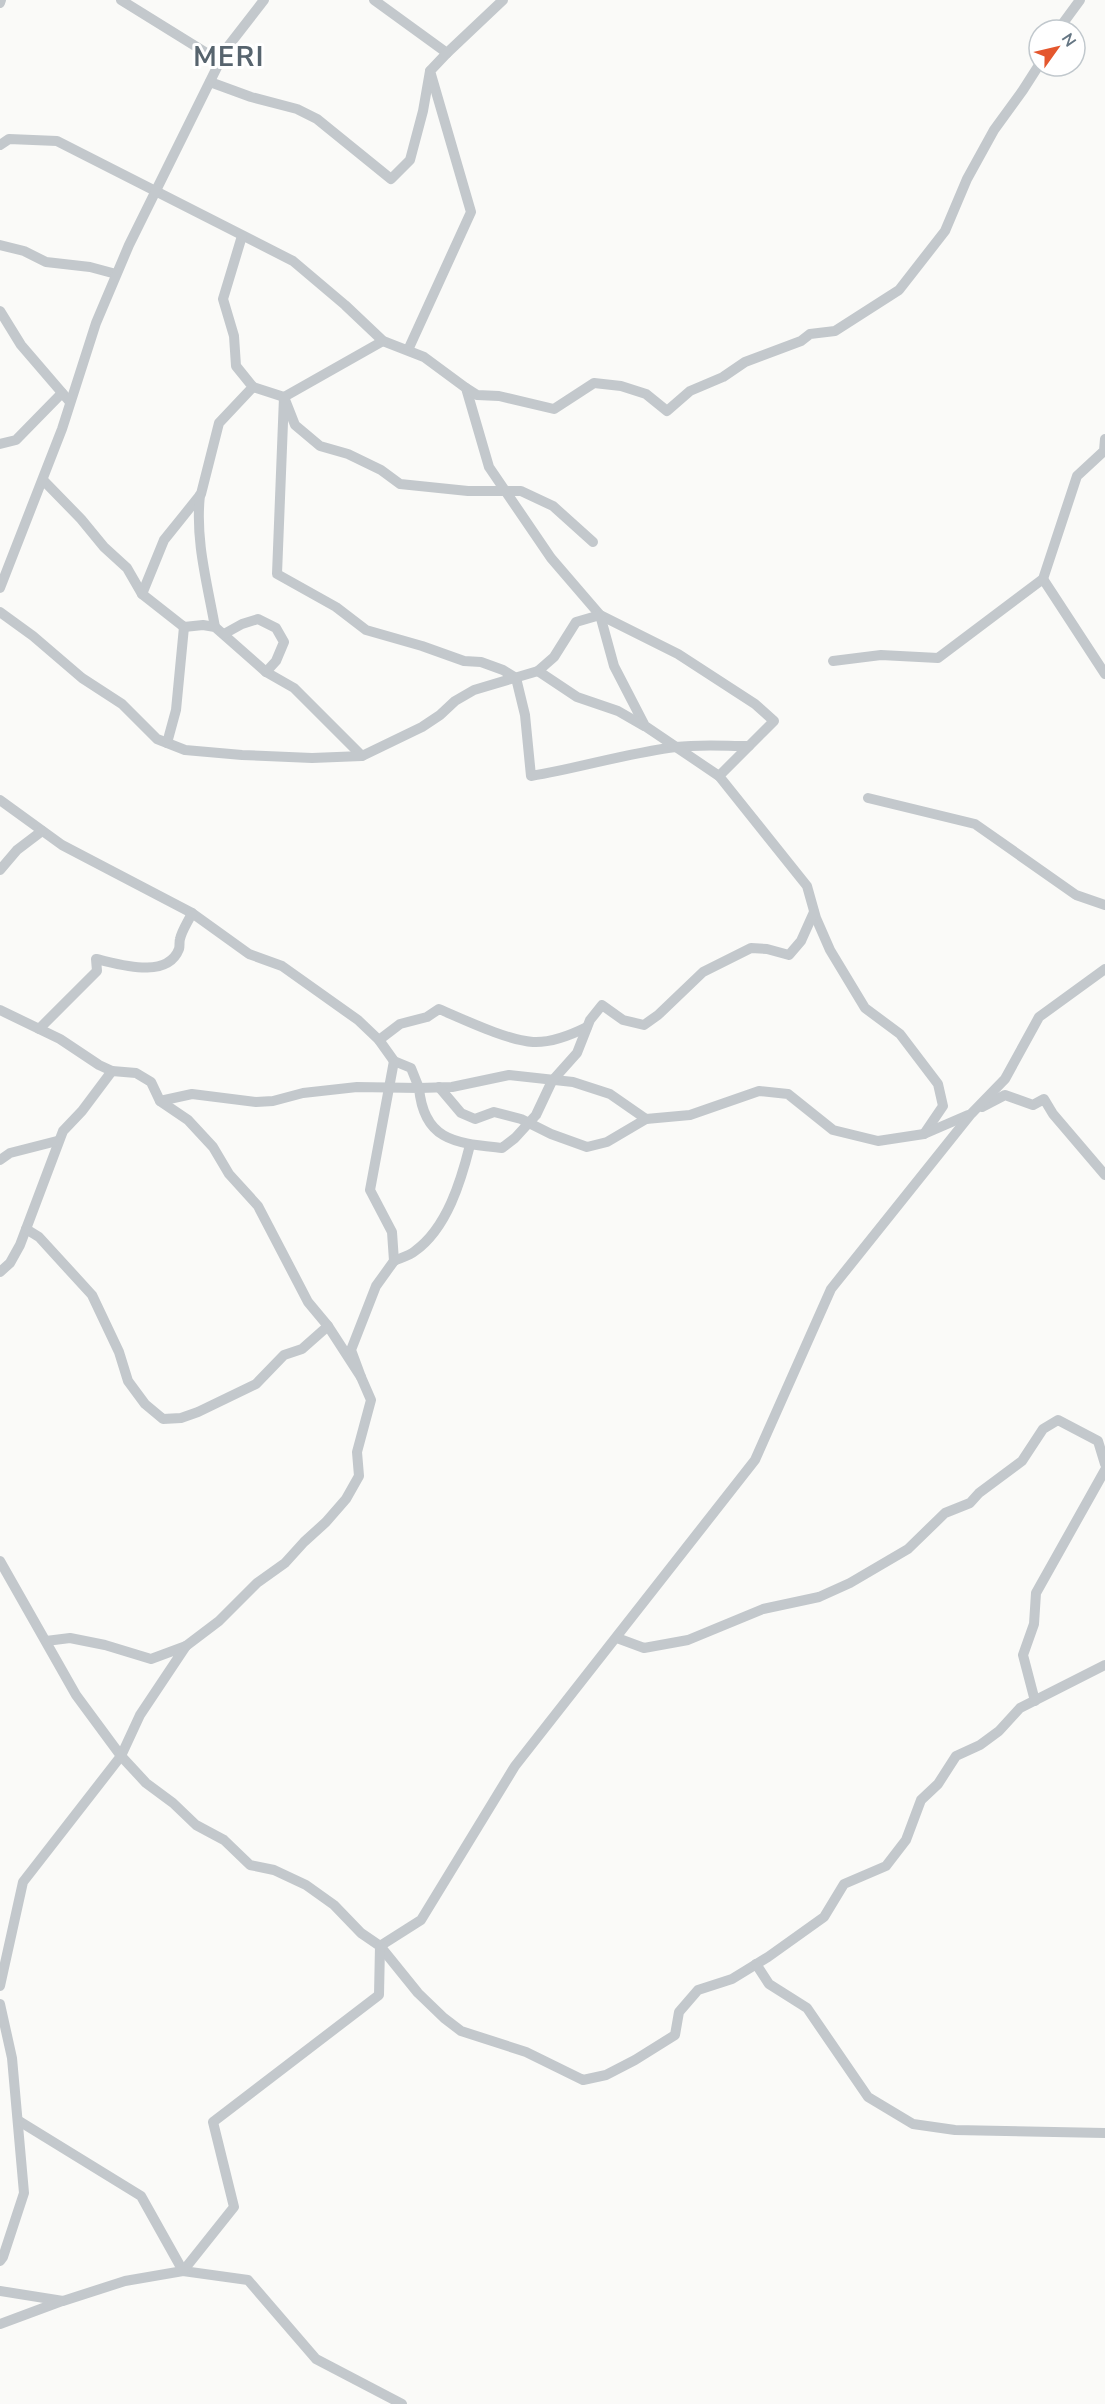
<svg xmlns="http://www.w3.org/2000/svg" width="1105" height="2404" viewBox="0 0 1105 2404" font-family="'Nunito Sans',sans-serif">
<rect width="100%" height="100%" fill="#fafaf8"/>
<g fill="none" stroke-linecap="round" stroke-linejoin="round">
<g stroke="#c3c8cc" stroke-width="10">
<path d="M121,0L221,62"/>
<path d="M374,0L447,53L503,0"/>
<path d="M0,3L1,0"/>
<path d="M1058,30L1080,0"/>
<path d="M210,82L251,97L297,109L317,119L391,179L410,160L423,111L430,71"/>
<path d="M0,145L9,139L57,141L293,261L345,305L383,341L424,357L466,388L489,467L551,558L600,615L678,654L755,704L774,721L719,776L807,886L816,918L830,950L865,1008L900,1034L938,1084L943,1106L924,1134"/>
<path d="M242,236L223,299L234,336L236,366L253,387L219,423L201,494L164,540L142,594L184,627L203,625L215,627L266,672L294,688L362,756"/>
<path d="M0,245L24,251L46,262L90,267L116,274"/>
<path d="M0,311L21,345L70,402"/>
<path d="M383,341L284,397L277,574L336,607L366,630L422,646L464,661L481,662L503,670L516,678L525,715L531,776C580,768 627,753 676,747C700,744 725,746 749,746"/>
<path d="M408,350L471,212L430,71L447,53"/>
<path d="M253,387L284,397L295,425L320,446L348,454L381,470L400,484L468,491H521L553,506L593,542"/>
<path d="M466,388L477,395L499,396L554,409L594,383L621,386L646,394L667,411L690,391L723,377L745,362L801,341L810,334L835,331L899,290L945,231L967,179L994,130L1023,90L1039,65"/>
<path d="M0,444L16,440L62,393"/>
<path d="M43,480L81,519L104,547L127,568L142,594"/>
<path d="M200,495C195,540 207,582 215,627"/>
<path d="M1043,579L1105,674"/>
<path d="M0,588L62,429L96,323L129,245L226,49L264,0"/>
<path d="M0,612L33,636L82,678L122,704L157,739L185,750L242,755L312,758L362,756L422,727L440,715L455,701L474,690L538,671L554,657L576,622L600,615L614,666L645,726L719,776"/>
<path d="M224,634L242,624L258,619L276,628L284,642L276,661L266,672"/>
<path d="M833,661L881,655L938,658L1043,579L1077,476L1104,451L1105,439"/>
<path d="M538,671L577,697L618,711L644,726"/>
<path d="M167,743L176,710L184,627"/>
<path d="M868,798L975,824L1076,895L1105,905"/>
<path d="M0,800L62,845L192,913L249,954L282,966L358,1020L379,1040L394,1061L411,1068L419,1088L452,1087L509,1075L573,1082L610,1094L646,1119L690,1115L759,1091L788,1094L833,1130L878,1141L924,1134L968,1115"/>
<path d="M0,870L17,850L42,831"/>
<path d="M0,1010L60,1039L99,1065L112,1071L82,1111L63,1131L20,1245L10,1263L0,1272"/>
<path d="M39,1029L97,971L96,959C119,964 167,980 179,949C180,946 179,942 180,939C182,930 188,922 192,913"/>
<path d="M379,1040L400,1024L427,1017L439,1009C465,1020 506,1040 533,1042C552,1043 571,1035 587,1027"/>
<path d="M112,1071L136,1073L151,1082L160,1101L188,1120L213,1147L229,1174L258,1206L308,1302L328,1326L361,1377L351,1350L376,1286L394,1261L392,1232L370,1190L394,1061"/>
<path d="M439,1087L461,1113L475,1119L494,1112L521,1119L551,1134L587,1147L607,1142L646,1119"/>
<path d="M160,1101L192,1094L256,1102L273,1101L303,1093L357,1087L419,1088C424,1142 457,1143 502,1148L515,1138L536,1115L552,1081L577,1053L590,1020L602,1005L623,1020L644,1025L658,1015L703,972L751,948L767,949L789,955L801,941L814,912"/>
<path d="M982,1107L1005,1095L1033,1105L1044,1099L1053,1114L1105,1175"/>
<path d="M0,1160L10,1153L57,1141"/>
<path d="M26,1229L39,1237L92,1295L119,1352L128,1381L145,1404L163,1419L181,1418L198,1412L256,1384L284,1355L302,1349L328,1326"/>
<path d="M394,1261C400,1258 409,1256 415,1251C447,1228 461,1181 470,1145"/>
<path d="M0,1561L76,1695L121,1756L23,1882L0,1986"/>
<path d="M617,1638L644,1648L688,1640L763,1609L819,1597L850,1583L908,1549L945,1513L970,1503L979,1493L1022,1461L1043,1429L1058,1420L1098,1441L1105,1464"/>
<path d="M46,1641L70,1638L105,1645L151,1659L186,1646L140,1715L121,1756L146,1783L173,1803L196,1825L224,1840L250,1865L274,1870L306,1885L334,1905L361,1933L380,1946L418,1993L444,2018L461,2031L526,2052L583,2080L606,2075L635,2060L675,2035L679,2012L698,1990L732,1979L768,1957L824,1917L844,1884L886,1866L906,1840L921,1800L938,1784L956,1756L980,1745L999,1731L1020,1708L1105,1665"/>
<path d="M186,1646L219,1621L257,1583L285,1563L304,1542L326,1522L346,1499L359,1476L357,1452L371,1400L361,1377"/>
<path d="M1035,1701L1023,1655L1034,1624L1036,1593L1105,1470"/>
<path d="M756,1964L769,1984L807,2008L868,2097L913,2124L955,2130L1105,2133"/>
<path d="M0,2004L12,2058L24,2193L3,2257L0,2261"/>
<path d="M19,2121L141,2196L183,2271L248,2280L316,2359L402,2404"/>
<path d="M0,2291L63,2301L125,2281L183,2271L234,2207L213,2122L379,1995L380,1946L421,1920L515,1766L755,1460L831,1289L971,1114L1005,1079L1039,1017L1105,969"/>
<path d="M0,2324L62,2301"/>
</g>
</g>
<g text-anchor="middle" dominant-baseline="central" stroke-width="6" stroke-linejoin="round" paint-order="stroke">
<g font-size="27" font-weight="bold" letter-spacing="1.5" fill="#57646e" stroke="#fff">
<text x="229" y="57">MERI</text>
</g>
</g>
<g transform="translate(1057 48) rotate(56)"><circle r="28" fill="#ffffff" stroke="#c1c8cd" stroke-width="1.5"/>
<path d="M0-4.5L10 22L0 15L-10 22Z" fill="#e4572e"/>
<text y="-9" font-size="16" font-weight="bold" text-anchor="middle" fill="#657683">N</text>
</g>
</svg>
